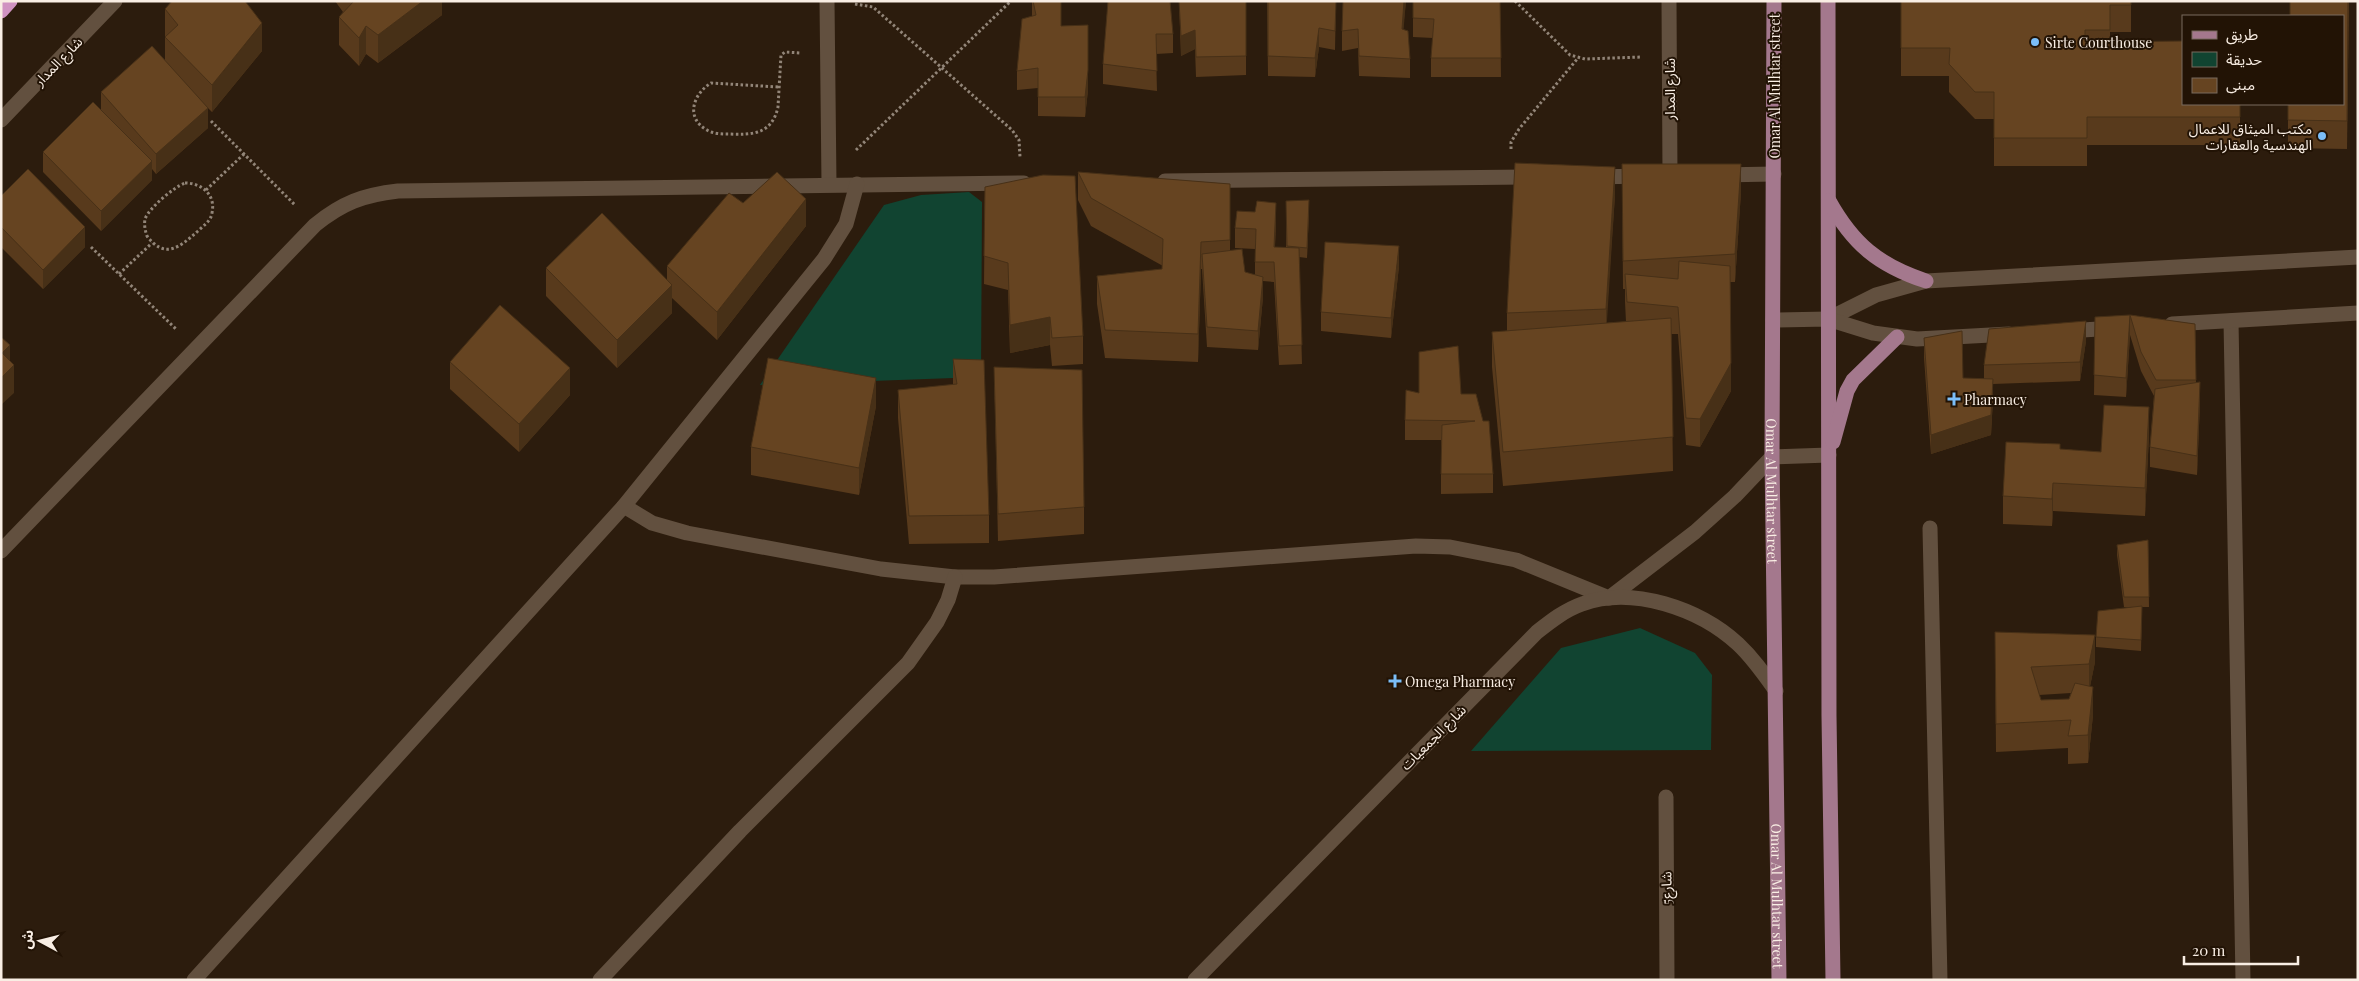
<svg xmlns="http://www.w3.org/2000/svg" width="2359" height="981" viewBox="0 0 2359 981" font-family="'Playfair Display','Noto Sans Arabic',serif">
<rect width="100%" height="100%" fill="#2c1c0d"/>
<g fill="#114431">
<path d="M969,192L982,202L981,377L760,385L884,205L921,195Z"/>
<path d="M1640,628L1695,653L1712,675L1711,750L1471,751L1561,648Z"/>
</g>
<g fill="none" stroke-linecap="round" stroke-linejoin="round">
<g stroke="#928578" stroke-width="3" stroke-dasharray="2.5 2.5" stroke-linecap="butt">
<path d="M1515,1L1570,55L1585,59L1641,57"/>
<path d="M855,4L873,7L1012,130L1019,140L1020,157"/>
<path d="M778,87L711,83C693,94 685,118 707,130C713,134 722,134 730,134C753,135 772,134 778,107L781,55L785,52L800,53"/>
<path d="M211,121L295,205"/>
<path d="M1511,149V142L1519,129L1578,58"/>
<path d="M856,150L1011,1"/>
<path d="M185,183C201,183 216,194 212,213C211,221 204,225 198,231C180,247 165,260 147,236C145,230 144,225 145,219C149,208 174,187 185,183Z"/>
<path d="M206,190L245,153"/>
<path d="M91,247L177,330"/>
<path d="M119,274L152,243"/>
</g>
<g stroke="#62503f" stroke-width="15">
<path d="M827,1L829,184"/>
<path d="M1669,1L1670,176"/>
<path d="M1,120L115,1"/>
<path d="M1720,175L1774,174"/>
<path d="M1595,177L1642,176"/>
<path d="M1165,181L1534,177"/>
<path d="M1828,319L1876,295L1926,281L2358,257"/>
<path d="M1773,320L1828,319L1873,333L1917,339L2009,334"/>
<path d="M2231,321L2243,980"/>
<path d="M2172,324L2358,313"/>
<path d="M2067,331L2114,328"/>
<path d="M624,506L652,523L687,533L881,569L955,577H994L1416,546L1450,547L1516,560L1609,598L1695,532L1735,496L1772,457L1829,455"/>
<path d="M1930,528L1940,980"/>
<path d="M1,551L315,225C342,203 363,195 398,191L1024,183"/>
<path d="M1666,797L1667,980"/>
<path d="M194,980L624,506L824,259L846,224L857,184"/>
<path d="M600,980L740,831L908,663L937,622L948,600L955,577"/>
<path d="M1195,980L1537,632C1551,621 1565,610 1582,604C1632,585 1700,609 1738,644C1753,658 1764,674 1776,691"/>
</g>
<g stroke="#a4788d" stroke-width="15">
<path id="s1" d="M1774,1L1772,457L1779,980"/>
<path d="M1828,1L1829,716L1833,980"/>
<path d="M1829,201C1853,244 1878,265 1926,281"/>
<path d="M1833,442L1847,391L1853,380L1897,337"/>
</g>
<path stroke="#d093c1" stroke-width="15" d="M1,11L10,1"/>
</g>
<g fill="#583a1c" fill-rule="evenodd">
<path d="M335,1H442V15L378,63L366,54L359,66L339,45V17L343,12Z"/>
<path d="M1032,1H1061V26L1088,90L1085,117L1038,116V88L1017,90V71L1032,16Z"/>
<path d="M1108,1L1173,34V53L1156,54L1157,91L1103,84V64Z"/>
<path d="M1179,1H1246V75L1196,77L1195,49L1181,56Z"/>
<path d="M1267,1H1336L1335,50L1319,47L1315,77L1268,76Z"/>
<path d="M1406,1L1403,29L1410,59V78L1359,76L1358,48L1342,51V31Z"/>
<path d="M1413,1H1500L1501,77H1431V58L1433,38L1413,37Z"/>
<path d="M1901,1H2131V32H2110V41L2240,104V145H2087V166H1994V119H1975L1949,92V76H1901Z"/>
<path d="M2349,1L2347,149L2288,148V104Z"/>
<path d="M165,9L262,51L212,112L205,105L208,128L156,174L152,169V180L101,231L43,172V152L101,109V92L165,60Z"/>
<path d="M1622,164L1741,192L1735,282H1730L1731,391L1700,447L1686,445L1678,334H1671L1673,471L1503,486L1492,367V332L1507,331V313L1615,195L1606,323L1626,322L1625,302V289H1623Z"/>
<path d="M1078,172L1230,184V251L1245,272L1255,275V249L1235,248V228L1276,222L1275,247H1286V201L1309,210L1307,258L1299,257L1302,364L1279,365L1274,282L1263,281V297L1258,350L1207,347L1202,269H1201L1198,362L1105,358L1097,304V276L1162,269L1163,266L1091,226L1078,200Z"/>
<path d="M985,187L1083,336V364L1052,366L1050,345L1010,353L1008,290L984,284Z"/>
<path d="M1,196L85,247L43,289L1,247Z"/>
<path d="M743,203L806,226L717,340L672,298V313L617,368L546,296V268L667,280V266Z"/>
<path d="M1399,266L1391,338L1321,331V312Z"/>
<path d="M2130,315L2195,324L2196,383L2200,402L2197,475L2150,467V447L2154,396L2141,371L2130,335Z"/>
<path d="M2095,317L2130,335L2126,397L2094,395Z"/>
<path d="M1924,338L1963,378L1984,379V365L2086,341L2080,381L1993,384V398L1991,435L1931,454L1924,358Z"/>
<path d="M953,359L989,515V543L909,544L898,418V390L953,385Z"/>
<path d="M450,362L570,395L519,452L450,389Z"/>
<path d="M994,367L1084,507V534L998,541Z"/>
<path d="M1419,393L1461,394L1493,474V493L1441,494V440H1405V420Z"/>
<path d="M876,406L859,495L751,475V447Z"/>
<path d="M2149,435L2145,516L2053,511L2052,526L2003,524V496L2060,449L2101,452Z"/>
<path d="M2148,540L2149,607H2142L2141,651L2096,647V637L2132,607H2124L2117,555V545Z"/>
<path d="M1995,632L2095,662L2090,686L2093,715L2088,763L2068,764V748L1996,752ZM2071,693L2069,699L2041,700L2039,695Z"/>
</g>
<g fill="#473017">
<path d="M423,1H442V15L378,63V35Z"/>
<path d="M1404,1H1406L1402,48V29Z"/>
<path d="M262,23V51L212,112V85Z"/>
<path d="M1088,25V90L1085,117V97Z"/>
<path d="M366,26V54L359,66V38Z"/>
<path d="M1319,28V47L1315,77V58Z"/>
<path d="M1195,30V49L1181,56V36Z"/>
<path d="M208,108V128L156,174V154Z"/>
<path d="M152,161V180L101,231V211Z"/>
<path d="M1741,164V192L1735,282V254Z"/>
<path d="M1615,167V195L1606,337V309Z"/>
<path d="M806,199V226L717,340V312Z"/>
<path d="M1309,200V210L1307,258V248Z"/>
<path d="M1276,203V222L1274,266V247Z"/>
<path d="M85,227V247L43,289V270Z"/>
<path d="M1201,242V269L1198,362V334Z"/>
<path d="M1399,246V266L1391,338V318Z"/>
<path d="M1263,277V297L1258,350V331Z"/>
<path d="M672,285V313L617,368V340Z"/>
<path d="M2130,315V335L2126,397V378Z"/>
<path d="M1050,317V345L1010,353V325Z"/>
<path d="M2086,321V341L2080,381V362Z"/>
<path d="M10,345V369L14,365V393L1,405L2,353Z"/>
<path d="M1731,363V391L1700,447V419Z"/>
<path d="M570,368V395L519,452V424Z"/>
<path d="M876,378V406L859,495V468Z"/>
<path d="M1993,379V398L1991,435L1931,454V435Z"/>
<path d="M2200,382V402L2197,475V456Z"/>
<path d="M2149,407V435L2145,516V488Z"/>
<path d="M2053,483V511L2052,526V499Z"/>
<path d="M2095,635V662L2089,692V664Z"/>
<path d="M2093,687V715L2088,763V735Z"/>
</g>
<g fill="#664421" stroke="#473017">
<path d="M172,1H245L262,23L212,85L165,37L178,25L165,9Z"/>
<path d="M354,1H423L378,35L366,26L359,38L339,17Z"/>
<path d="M1033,1H1061V26L1088,25V70L1085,97H1038V68L1017,71L1022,19L1036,15Z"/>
<path d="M1108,1H1170L1173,34H1156L1157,71L1103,64Z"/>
<path d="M1179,1H1246V56L1196,57L1195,30L1181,36Z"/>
<path d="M1268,1H1336L1335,31L1319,28L1315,58L1268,56Z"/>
<path d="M1343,1H1404L1402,29L1408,31L1410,59L1359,56L1358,29L1342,31Z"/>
<path d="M1413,1H1500L1501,58H1431L1434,19L1413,18Z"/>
<path d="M1901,1H2131V5H2110V30H2085V42L2183,41V104H2240V117H2087V138H1994V92H1975L1949,64L1950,48H1901Z"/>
<path d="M2290,1H2348L2347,121L2288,120V104H2343V16H2290Z"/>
<path d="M152,46L208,108L156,154L101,92Z"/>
<path d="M93,102L152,161L101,211L43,152Z"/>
<path d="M1515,163L1615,167L1606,309L1507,313Z"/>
<path d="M1622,164H1741L1735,254L1623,261Z"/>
<path d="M28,169L85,227L43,270L1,227V196Z"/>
<path d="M777,172L806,199L717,312L667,266L729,193L743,203Z"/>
<path d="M1078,172L1230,184V240L1201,242L1198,334L1105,330L1097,276L1162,269L1163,239L1091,198Z"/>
<path d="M1043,175L1075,176L1083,336L1052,338L1050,317L1010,325L1008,263L984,256L985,187Z"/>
<path d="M1309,200L1307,248L1287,246L1286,201Z"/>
<path d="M1257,201L1276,203L1274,247L1299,248L1302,345L1279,346L1274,262H1255L1256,229L1235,228L1237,211L1255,212Z"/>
<path d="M602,213L672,285L617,340L546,268Z"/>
<path d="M1325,242L1399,246L1391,318L1321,312Z"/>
<path d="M1242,249L1245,272L1263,277L1258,331L1207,327L1202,254Z"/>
<path d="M1679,261L1730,266L1731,363L1700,419L1686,418L1678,307L1627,302L1625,274L1678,279Z"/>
<path d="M500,305L570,368L519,424L450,362Z"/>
<path d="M2130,315L2126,378L2094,375L2095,317Z"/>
<path d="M2130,315L2195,324L2196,380H2156L2141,352Z"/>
<path d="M1671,318L1673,437L1503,452L1492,332Z"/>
<path d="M2086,321L2080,362L1984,365L1989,329Z"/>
<path d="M1962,331L1963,378L1993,379L1991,415L1931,435L1924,338Z"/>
<path d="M1,337L10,345L2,353L14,365L1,378Z"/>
<path d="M1458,346L1461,394H1476L1483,421H1489L1493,474H1441L1442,425L1475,421L1405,420L1406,390L1419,393V352Z"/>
<path d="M768,358L876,378L859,468L751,447Z"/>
<path d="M953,359L984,360L989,515L909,516L898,390L957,384Z"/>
<path d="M994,367L1082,370L1084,507L998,514Z"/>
<path d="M2200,382L2197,456L2150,447L2155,389Z"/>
<path d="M2104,405L2149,407L2145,488L2053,483L2052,499L2003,496L2006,442L2060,444V449L2101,452Z"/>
<path d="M2148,540L2149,597H2124L2117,545Z"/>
<path d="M2142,606L2141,640L2096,637L2098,611Z"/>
<path d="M1995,632L2095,635L2089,664L2031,667L2041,700L2069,699L2075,683L2093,687L2088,735L2068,736L2071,720L1996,724Z"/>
</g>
<g fill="#7bbef8" stroke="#221305" stroke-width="2">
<circle cx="2035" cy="42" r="5"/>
<circle cx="2322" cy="136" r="5"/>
<path d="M1951.5 391.5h5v5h5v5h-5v5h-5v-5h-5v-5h5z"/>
<path d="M1392.5 673.5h5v5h5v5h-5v5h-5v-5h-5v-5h5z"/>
</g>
<g text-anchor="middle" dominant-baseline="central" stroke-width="4" stroke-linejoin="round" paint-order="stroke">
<g font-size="14" fill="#f9eee4" stroke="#221305" text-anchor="start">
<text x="2045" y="42">Sirte Courthouse</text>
<text x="2312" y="128" text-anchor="end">مكتب الميثاق للاعمال<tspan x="2312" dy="16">الهندسية والعقارات</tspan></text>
<text x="1964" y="399">Pharmacy</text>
<text x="1405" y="681">Omega Pharmacy</text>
</g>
<g font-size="14" fill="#f9eee4" stroke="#221305">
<text transform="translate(58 61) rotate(-46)">شارع المدار</text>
<text transform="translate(1774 86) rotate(-90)">Omar Al Mulhtar street</text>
<text transform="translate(1669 89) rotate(-90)">شارع المدار</text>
<text stroke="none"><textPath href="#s1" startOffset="490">Omar Al Mulhtar street</textPath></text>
<text transform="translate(1433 737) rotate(-45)">شارع الجمعيات</text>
<text transform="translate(1666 888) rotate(-91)">شارع5</text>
<text stroke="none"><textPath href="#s1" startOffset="895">Omar Al Mulhtar street</textPath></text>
</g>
</g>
<rect width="2359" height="981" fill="none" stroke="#f9eee4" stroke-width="5"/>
<rect x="2182" y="15" width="162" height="90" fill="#221305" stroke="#786b5e"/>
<rect x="2192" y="31" width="25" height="8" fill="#a4788d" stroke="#786b5e"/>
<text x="2226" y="40" font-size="15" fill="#f9eee4">طريق</text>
<rect x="2192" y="52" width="25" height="15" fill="#114431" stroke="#786b5e"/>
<text x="2226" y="65" font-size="15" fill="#f9eee4">حديقة</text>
<rect x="2192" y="78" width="25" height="15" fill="#664421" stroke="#786b5e"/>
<text x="2226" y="90" font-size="15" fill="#f9eee4">مبنى</text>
<g transform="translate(40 941) rotate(277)" stroke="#221305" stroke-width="4" paint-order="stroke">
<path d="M0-4L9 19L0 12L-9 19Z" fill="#f9eee4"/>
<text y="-8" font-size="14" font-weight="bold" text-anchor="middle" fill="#f9eee4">ش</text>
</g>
<path d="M2184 956v8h114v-8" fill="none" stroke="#f9eee4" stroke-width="2.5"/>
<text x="2192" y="956" font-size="15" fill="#f9eee4" stroke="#221305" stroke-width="4" paint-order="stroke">20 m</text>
</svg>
